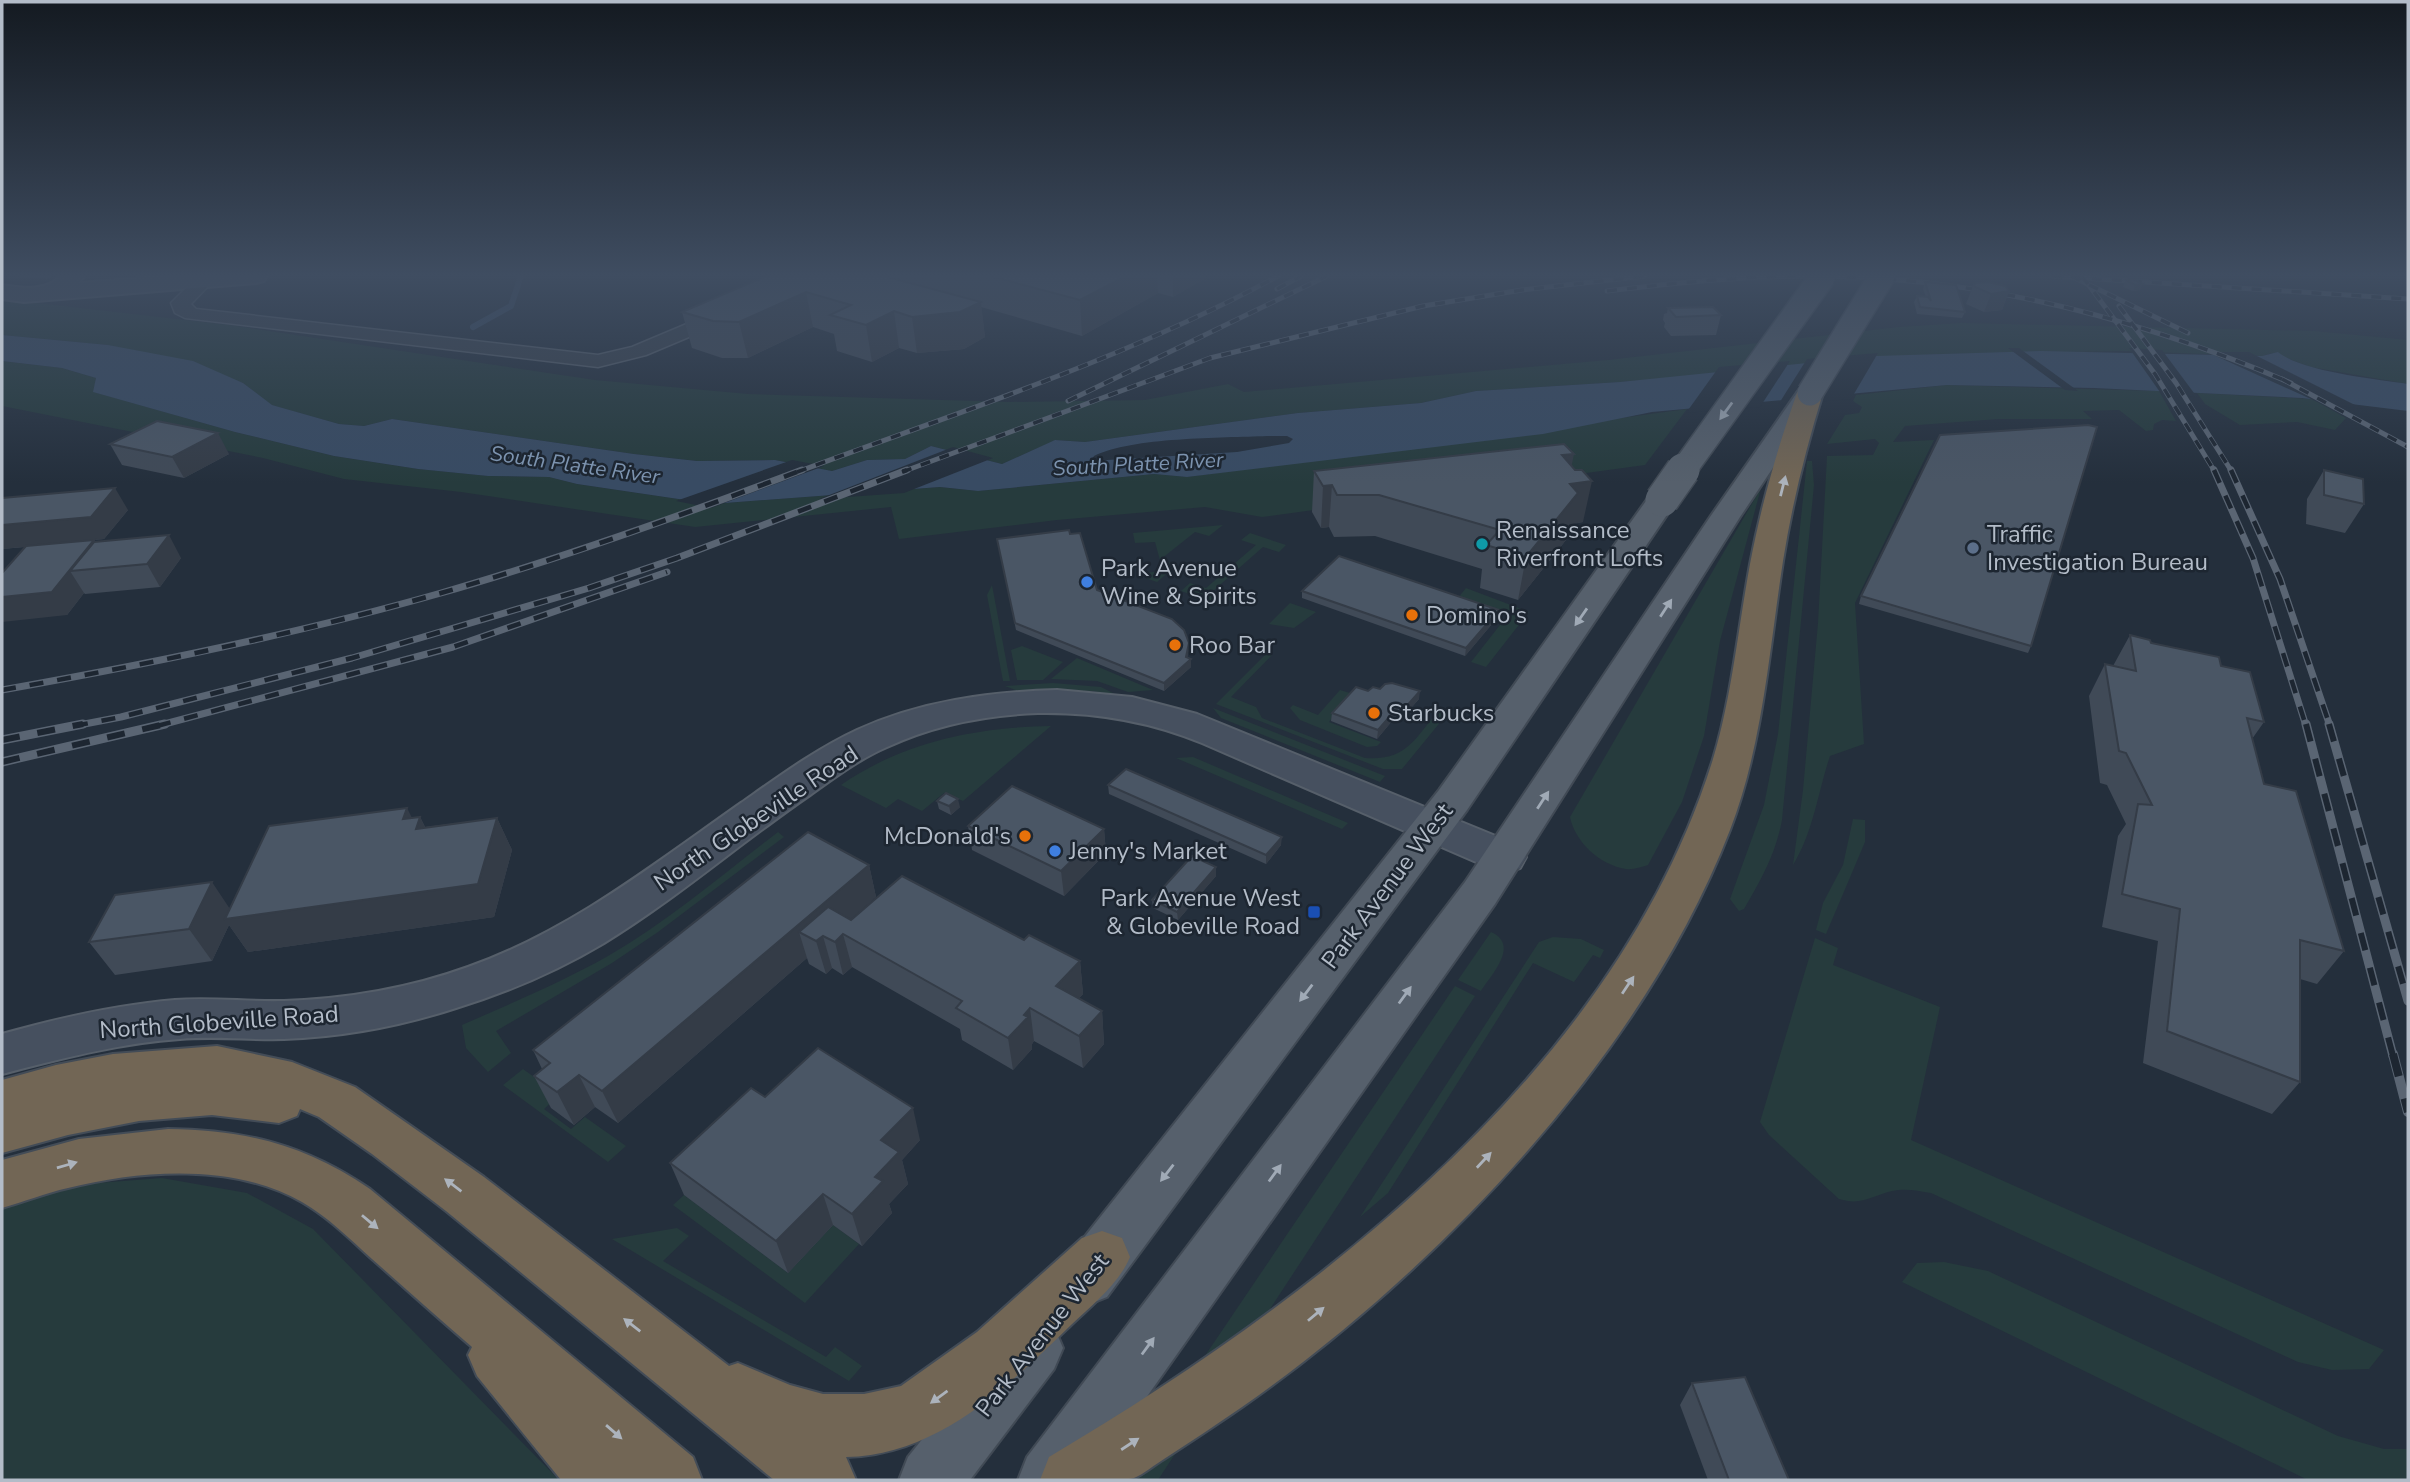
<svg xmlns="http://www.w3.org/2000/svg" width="2410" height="1482" viewBox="0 0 2410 1482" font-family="'Nunito Sans',sans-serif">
<rect width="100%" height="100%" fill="#242f3c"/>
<g fill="#263b3d">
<path d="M2,299L229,325L595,380L748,394L1009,402L1145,400L1228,384L1244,392L1608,360L1899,327L1962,323L2314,331L2408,340V384L2311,367L2272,353L2262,356L2123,351L1938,354L1620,382L1476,391L1421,403L1298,413L1085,442L1056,440L1002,464L931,446L905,459L867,460L832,471L775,460L697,461L634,454L392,419L364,426L339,424L271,405L243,383L108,345L2,335Z"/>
<path d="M2,361L62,368L96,378L94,392L235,432L334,456L418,469L488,476L549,477L577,484L712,504L940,487L978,491L1154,474L1187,477L1687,409L1645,465L1262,517L1205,507L1057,520L899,539L891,507L695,527L461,492L344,479L263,458L2,406Z"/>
<path d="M1947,385L2159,391L2176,421L2162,420L2154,424L2153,430L2146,431L2119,410L2083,411L2092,419H1999L1905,426L1893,442L1934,440L1855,603L1864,744L1830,756C1818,792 1813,833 1793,865L1803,790L1818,623L1827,456L1873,455L1879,443L1875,439L1827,444L1845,415L1859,413L1862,407L1853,401L1856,395Z"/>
<path d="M2197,393L2312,399L2346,418L2335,430L2297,422L2240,425L2205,404Z"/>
<path d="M1807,461H1812L1814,485L1782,820C1776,853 1761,880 1744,909L1739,911L1730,899L1764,805L1778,734Z"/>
<path d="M1761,488L1720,641L1704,736L1682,802L1648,865C1641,867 1633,870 1626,869C1600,865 1575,842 1570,817Z"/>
<path d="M1223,525L1209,536L1195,532L1161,559L1177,565L1157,582L1145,578L1144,573L1163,571L1155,542L1135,543L1133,533Z"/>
<path d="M1250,533L1286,545L1279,552L1263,547L1213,591L1232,598L1223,606L1181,591L1190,583L1206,588L1256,545L1241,540Z"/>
<path d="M992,585L1010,681H1003L987,595Z"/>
<path d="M1466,588L1529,612L1486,667L1471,662L1507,616L1457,599Z"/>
<path d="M1290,603L1316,612L1294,628L1269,624Z"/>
<path d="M1022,646L1063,662L1043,680H1017L1011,650Z"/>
<path d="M1267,653L1272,655L1231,697L1256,707L1262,718L1365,758C1406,761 1414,740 1438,711L1447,714L1402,769H1383L1216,704Z"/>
<path d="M1077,658L1153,690L1128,692L1097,681L1051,679Z"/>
<path d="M1053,683L1101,687L1123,698L1093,691H1018L1005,686Z"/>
<path d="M1340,690L1353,694L1329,722L1381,742L1377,746L1367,747L1300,720L1290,708L1293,705L1318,715Z"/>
<path d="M1213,708L1385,776L1380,782L1221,718Z"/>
<path d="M1051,726L963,801L944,793L922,811L898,799L886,808L841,785C903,742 976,727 1051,726Z"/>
<path d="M1193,757L1348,823L1342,829L1176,758Z"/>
<path d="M1853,819L1865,820V842L1826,934L1816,930L1823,903L1843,865Z"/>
<path d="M778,832L784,837L658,932L612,963L496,1031L511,1053L488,1072L466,1048L462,1025C512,1003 562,982 608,956C669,921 723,874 778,832Z"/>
<path d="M1491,932C1520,945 1492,974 1481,991L1458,980Z"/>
<path d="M1553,937L1581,939L1604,950L1600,958L1593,955L1574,982L1533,963L1388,1193L1360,1217L1539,942Z"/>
<path d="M1815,938L1838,948L1833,965L1940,1007L1911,1140L2384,1350L2369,1369L2332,1370L2298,1362L1931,1193C1918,1191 1906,1188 1892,1191C1871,1196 1862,1206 1839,1199L1769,1135L1760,1122Z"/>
<path d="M1455,986L1475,996L1158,1480H1121Z"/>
<path d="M523,1069L559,1095L544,1109L571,1129L585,1117L626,1146L608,1162L503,1085Z"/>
<path d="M162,1178L247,1193L313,1229L559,1480H2V1207L84,1184Z"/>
<path d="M684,1195L788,1273L833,1225L859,1244L805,1303L673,1205Z"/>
<path d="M677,1228L689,1236L663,1261L826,1357L835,1347L862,1366L849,1381L612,1239Z"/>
<path d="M1944,1262L1988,1271L2338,1436L2384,1449H2408V1480H2308L1902,1282L1917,1263Z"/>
</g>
<path fill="#384b63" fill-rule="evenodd" d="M2,335L108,345L193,361L243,383L272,405L339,424L364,426L392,419L634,454L697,461L775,460L832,471L867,460L905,459L931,446L1002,464L1055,440L1085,442L1298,413L1421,403L1476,391L1620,382L1875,356L2041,351L2262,356L2278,352C2302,372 2377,379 2408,384V411L2302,398L2094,388L1947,385L1652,412L1543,434L1187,477L1154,474L978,491L940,487L712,504L577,484L549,477L488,476L418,469L334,456L235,432L93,392L96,378L62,368L2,361ZM1267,436H1287L1293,439L1289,443L1237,452L1091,461L1094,456C1132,437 1222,438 1267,436Z"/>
<g fill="#242f3c">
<path d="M2008,348H2019L2078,391L2065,390Z"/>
<path d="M2129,348L2162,350L2197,397L2162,395Z"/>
<path d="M2207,352H2249L2363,409L2322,404Z"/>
<path d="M1878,353L1851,399L1778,405L1807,359Z"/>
<path d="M1790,361L1760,407L1686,413L1719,367Z"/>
<path d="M953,447L993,458L904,493L819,499Z"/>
<path d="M792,460L824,466L711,508L676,501Z"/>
</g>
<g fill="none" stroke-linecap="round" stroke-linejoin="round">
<path stroke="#384b63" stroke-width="6" d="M473,327L511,306L521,276"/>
<g stroke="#565f6a" stroke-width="3">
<path id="street" d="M198,276H210L214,280L191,304L196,309L598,355L632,347L720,310H734L737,314L734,318L646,355L598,367L185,318L175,313L171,303Z"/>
</g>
<g stroke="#565f6a" stroke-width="4">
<g id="secondary">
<path d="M61,276H84L79,283L171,276H267L264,281L256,283L24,302L2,299V285C23,288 45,292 61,276Z"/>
<path d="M1057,690L1132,697L1197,714L1520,846L1526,857L1520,868L1505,872L1490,868L1202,743C1149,721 1095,712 1038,713C985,715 934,725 887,747C859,759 834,778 810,795C740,843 676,899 604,943C557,971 508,992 456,1008C401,1026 342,1037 284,1039C249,1040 215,1036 180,1039C119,1043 60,1059 2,1074V1034C59,1018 116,1005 175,1000C212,997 247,1002 284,1001C345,999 410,988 468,967C570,931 654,864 741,803C778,777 816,749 857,730C920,701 989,692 1057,690Z"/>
</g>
</g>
<g stroke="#414a55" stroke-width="4">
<g id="primary">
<path d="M1810,385L1819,387L1823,393L1740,517L1495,904L1088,1480H1018L1027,1457L1465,882L1710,517L1801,387Z"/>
<path d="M1662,491L1673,494L1677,500L1467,810L1107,1297L1087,1305L1067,1297L1059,1278L1067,1259L1439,790L1651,494Z"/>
<path d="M1033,1319L1054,1327L1063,1348L1054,1369L970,1480H899L908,1457L1012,1327Z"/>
</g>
</g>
<g stroke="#434c57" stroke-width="4">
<g id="highway">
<path d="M1810,385L1819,387L1823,393C1806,448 1792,504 1783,561C1769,652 1763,744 1730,830C1643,1055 1438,1270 1242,1407C1216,1425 1190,1442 1164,1459C1154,1465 1144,1474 1134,1478C1119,1482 1060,1480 1040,1480L1049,1457C1317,1298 1617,1069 1713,759C1732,696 1738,629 1750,564C1761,506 1777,449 1797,393L1801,387Z"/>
<path d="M217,1046L292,1062L355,1087L484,1177L729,1366L738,1363L790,1385L823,1394H864L901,1386L977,1332L1082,1238L1102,1231L1122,1238L1130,1257C1118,1285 1093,1304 1071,1325C1009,1385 939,1455 846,1457L856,1480H774L446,1211L372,1154L319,1117L300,1109L297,1116L279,1123L212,1115L139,1121L68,1135L2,1153V1080L56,1065L113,1054Z"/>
<path d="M168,1129C246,1130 306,1145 370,1189L693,1457L702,1480H561L477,1376L468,1355L472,1347C438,1318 405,1288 372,1259C350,1239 328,1217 302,1202C234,1163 141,1170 68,1188C45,1193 24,1202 2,1208V1160L79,1139Z"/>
</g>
</g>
<use href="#street" fill="#38414c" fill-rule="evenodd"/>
<use href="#secondary" fill="#46505f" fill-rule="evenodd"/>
<use href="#primary" fill="#56606c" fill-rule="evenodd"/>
<use href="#highway" fill="#726655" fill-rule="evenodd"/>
<g stroke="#5a6573" stroke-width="5">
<g id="rail-far3">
<path d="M2052,276L2408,299"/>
<path d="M2071,276L2188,333"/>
<path d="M2082,276L2155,374L2215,472"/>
<path d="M1277,289L1301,276"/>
<path d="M1607,291C1674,283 1741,276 1808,276C1976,276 2137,317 2291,383"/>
<path d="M2119,306L2176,383L2232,472"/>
<path d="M2282,379L2408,447"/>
<path d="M1068,401L1327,276"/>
<path d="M797,472C959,412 1125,359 1278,276"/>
<path d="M902,472L1210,358L1423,306L1522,290L1645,276"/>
</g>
</g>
<g stroke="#5a6573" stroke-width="7">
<g id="rail-far2">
<path d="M2214,470L2253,558L2306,726"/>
<path d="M2231,470L2280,579L2330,726"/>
<path d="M2,690C150,664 297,634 441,593C563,558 683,515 802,470"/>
<path d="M74,726L121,717L352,658L589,588L677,558L907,470"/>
<path d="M157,726L453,647L667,572"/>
</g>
</g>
<g stroke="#5a6573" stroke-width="9">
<g id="rail-far1">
<path d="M2306,724L2393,1056"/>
<path d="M2329,724L2408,1001"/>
<path d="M2,740L83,724"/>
<path d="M2,762L165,724"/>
</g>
</g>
<g stroke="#5a6573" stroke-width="10">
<path id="rail" d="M2393,1054L2408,1112"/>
</g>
<use href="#rail-far3" stroke="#1d2631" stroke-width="3.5" stroke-dasharray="10" stroke-linecap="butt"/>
<use href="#rail-far2" stroke="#1d2631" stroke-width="4.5" stroke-dasharray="14" stroke-linecap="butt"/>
<use href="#rail-far1" stroke="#1d2631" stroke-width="6" stroke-dasharray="18" stroke-linecap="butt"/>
<use href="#rail" stroke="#1d2631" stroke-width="8" stroke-dasharray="23" stroke-linecap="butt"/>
<g stroke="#414a55" stroke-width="28" stroke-linecap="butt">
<g id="primary-bridge-far1">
<path d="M1810,393L1882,276"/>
<path d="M1682,472L1823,276"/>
</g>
</g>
<g stroke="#414a55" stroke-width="36" stroke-linecap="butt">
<path id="primary-bridge" d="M1662,500L1683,470"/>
</g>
<use href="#primary-bridge-far1" stroke="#56606c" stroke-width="25"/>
<use href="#primary-bridge" stroke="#56606c" stroke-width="33"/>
</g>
<g fill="#404a57">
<path d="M16,276H52L48,279Z"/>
<path d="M767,276H1206V278L1173,297L1158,293L1082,336L981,307L985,337L964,349L917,353L899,348L872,362L837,351L834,334L813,327L748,358H722L692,348L682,312Z"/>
<path d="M2133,279L2140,290L2133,291L2123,287L2126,280Z"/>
<path d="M1925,282L1965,312L1962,318L1917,314L1914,302L1917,296L1926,297L1923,289Z"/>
<path d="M1973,286L2009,291L2002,310L1984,312L1966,304Z"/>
<path d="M1668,308L1721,315L1716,335L1671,336L1664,327L1665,323L1663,320L1664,314L1667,313Z"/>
<path d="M110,444L229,454L184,478L122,465Z"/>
<path d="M1571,466L1583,522L1572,524L1570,535L1518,600L1480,588L1482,569L1375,536L1334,537L1329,527L1321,528L1312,512L1314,471Z"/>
<path d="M2324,470L2364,504L2345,533L2306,524L2307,499Z"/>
<path d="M2,498L128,510L104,539L94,540L96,542L181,558L160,587L85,594L84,593L67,615L3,572L25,547L2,549Z"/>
<path d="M997,539L1097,590L1189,643L1187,658L1191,659V667L1164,691L1016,630Z"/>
<path d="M1302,591L1497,618L1465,656L1302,598Z"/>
<path d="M1861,596L2031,646L2028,653L1859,604Z"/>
<path d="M2130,635L2221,666L2264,722L2252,739L2264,784L2344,951L2317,984L2300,979V1082L2272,1114L2143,1063L2158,941L2102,927L2118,836L2126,824L2107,785L2100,783L2089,696L2105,664L2113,666Z"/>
<path d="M1380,689L1419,699L1403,717L1397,715L1377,739L1331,721L1332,713Z"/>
<path d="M1108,785L1281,845L1266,864L1109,794Z"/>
<path d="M937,801L960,807L951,815L939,809Z"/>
<path d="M420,817L425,827L497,818L512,850L494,917L248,952L229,925L212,961L115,975L89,942L230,909L412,818Z"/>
<path d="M968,826L1104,829L1106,853L1064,896L972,850Z"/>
<path d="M869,865L876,897L850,920L1024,940L1080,961L1083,994L1078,999L1102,1011L1104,1044L1083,1068L1034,1041L1032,1044V1049L1013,1070L962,1040L960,1029L852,967L843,975L832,968L826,974L809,964L807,958L618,1123L595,1107L574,1125L551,1108L534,1076L542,1069L533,1050Z"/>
<path d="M1216,867V876L1178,920L1153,908L1152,900Z"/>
<path d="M765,1097L920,1140L902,1160L908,1184L889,1204L892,1213L862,1246L833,1225L788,1273L684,1195L670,1163Z"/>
<path d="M1692,1383L1789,1480H1708L1680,1405Z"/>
</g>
<g fill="#343c47">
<path d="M1126,276H1157L1158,293L1082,336L1080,300Z"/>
<path d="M1173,276H1206V278L1173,297Z"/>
<path d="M2143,284L2140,290L2133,291L2135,285Z"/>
<path d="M2009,291L2002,310L1984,312L1991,294Z"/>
<path d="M806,292L813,327L748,358L739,322Z"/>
<path d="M981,302L985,337L964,349L917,353L912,317Z"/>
<path d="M894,311L899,348L872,362L866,325Z"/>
<path d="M218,433L229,454L184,478L172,457Z"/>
<path d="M1574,454L1566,494L1562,455Z"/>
<path d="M1592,481L1583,522L1572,524L1570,535L1518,600L1526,557L1570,484Z"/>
<path d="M1332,485L1329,527L1321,528L1323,486Z"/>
<path d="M115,488L128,510L104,539L94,540L108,562L70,571L84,593L67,615L2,622V597L94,540L2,549V525Z"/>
<path d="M169,535L181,558L160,587L147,564Z"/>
<path d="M1499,610L1497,618L1465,656L1466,648Z"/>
<path d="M1189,643V651L1186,664L1191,659V667L1164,691V683L1186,657Z"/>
<path d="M1420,691L1419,699L1403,717L1404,709Z"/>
<path d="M1398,707L1397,715L1377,739L1378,730Z"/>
<path d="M958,799L960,807L951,815L949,806Z"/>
<path d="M407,808L416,826L420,817L436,849L403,819Z"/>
<path d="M497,818L512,850L494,917L248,952L229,925L212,961L189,929L212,882L234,915Z"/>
<path d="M1104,829L1106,853L1064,896L1061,871Z"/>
<path d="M1282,837L1281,845L1266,864V855Z"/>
<path d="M869,865L876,897L829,939L823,936L832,968L826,974L816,941L799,932L807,958L618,1123L602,1091Z"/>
<path d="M1216,867V876L1178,920L1177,912Z"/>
<path d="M843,934L852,967L843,975L835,942Z"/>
<path d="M1080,961L1083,994L1059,1019L1056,986Z"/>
<path d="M1030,1008L1034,1041L1032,1044V1049L1013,1070L1008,1038L1024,1015Z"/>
<path d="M1102,1011L1104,1044L1083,1068L1079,1036Z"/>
<path d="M579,1075L595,1107L574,1125L557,1092Z"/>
<path d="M913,1108L920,1140L902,1160L908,1184L889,1204L892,1213L862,1246L852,1214L875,1177L881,1140Z"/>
<path d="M823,1194L833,1225L788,1273L776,1241Z"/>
</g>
<g fill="#4a5665" stroke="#343c47" stroke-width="2">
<path d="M767,276H884L981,302L960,312L912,317L894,311L866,325L830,315L851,305L806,292L739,322L713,321L682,312Z"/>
<path d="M990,276H1126L1080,300Z"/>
<path d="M2133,279L2143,284L2135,285L2126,280Z"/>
<path d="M1925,282L1956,285L1965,312L1920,307L1917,296L1928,297L1931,301Z"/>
<path d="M1988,282L2005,286L2009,291L1991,294L1973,286L1976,283Z"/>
<path d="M1713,307L1721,315L1676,317L1668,308Z"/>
<path d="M157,421L218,433L172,457L110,444Z"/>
<path d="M2088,425L2097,427L2031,646L1861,596L1940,435Z"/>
<path d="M1564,444L1574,454L1562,455L1575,470H1582L1592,481L1570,484L1578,493L1526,557L1486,545L1500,530L1379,495H1337L1332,485L1323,486L1314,471Z"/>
<path d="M2324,470L2363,479L2364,504L2324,495Z"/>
<path d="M115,488L91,517L2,525V498Z"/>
<path d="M1069,530L1070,534L1080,533L1097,590L1172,619L1184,630L1189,643L1186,657L1191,659L1164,683L1015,623L997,539Z"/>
<path d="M169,535L147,564L70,571L94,542Z"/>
<path d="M94,540L52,592L2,597V572H3L26,546Z"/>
<path d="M1339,556L1499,610L1466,648L1302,591Z"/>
<path d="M2130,635L2150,640L2151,643L2219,657L2221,666L2250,672L2264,722L2247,718L2264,784L2296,791L2344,951L2300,940V1082L2167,1031L2180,909L2122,894L2138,804L2152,805L2126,753L2119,751L2105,664L2136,671Z"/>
<path d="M1392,683L1420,691L1404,709L1398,707L1378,730L1332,713L1356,687L1368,691L1373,687L1380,689L1385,684Z"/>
<path d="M1126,769L1282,837L1266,855L1108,785Z"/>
<path d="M1012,786L1104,829L1061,871L968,826Z"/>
<path d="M946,793L958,799L949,806L937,801Z"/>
<path d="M407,808L403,819L420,817L416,829L497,818L478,884L225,919L269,826Z"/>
<path d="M808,832L869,865L602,1091L579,1075L557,1092L534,1076L550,1063L533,1050Z"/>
<path d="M1192,856L1216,867L1177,912L1152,900Z"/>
<path d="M902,876L1024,940L1029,935L1080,961L1056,986L1102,1011L1079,1036L1030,1008L1024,1015L1028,1017L1008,1038L956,1008L962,1001L843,934L835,942L823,936L816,941L799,932L828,907L851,920Z"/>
<path d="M212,882L189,929L89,942L115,895Z"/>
<path d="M818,1048L913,1108L881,1140L899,1152L875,1177L883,1181L852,1214L823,1194L776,1241L670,1163L751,1088L765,1097Z"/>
<path d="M1745,1377L1789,1480H1729L1692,1383Z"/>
</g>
<defs><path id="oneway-solid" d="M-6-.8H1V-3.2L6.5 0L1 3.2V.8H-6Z" transform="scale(1.75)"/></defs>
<g fill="#a0aab6">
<use href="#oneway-solid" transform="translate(1726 411) rotate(126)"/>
<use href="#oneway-solid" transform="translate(1666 608) rotate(-57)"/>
<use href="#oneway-solid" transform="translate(1581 617) rotate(125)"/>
<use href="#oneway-solid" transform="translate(1543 800) rotate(-57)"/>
<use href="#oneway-solid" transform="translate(1306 993) rotate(127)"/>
<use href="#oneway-solid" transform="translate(1405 995) rotate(-54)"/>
<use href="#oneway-solid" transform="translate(1167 1173) rotate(128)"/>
<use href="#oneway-solid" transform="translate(1275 1173) rotate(-54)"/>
<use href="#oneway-solid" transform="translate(1148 1346) rotate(-54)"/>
</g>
<g fill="#acb3bc">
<use href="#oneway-solid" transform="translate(1783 486) rotate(-76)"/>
<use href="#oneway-solid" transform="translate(1628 985) rotate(-56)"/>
<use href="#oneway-solid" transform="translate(1484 1160) rotate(-47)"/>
<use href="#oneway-solid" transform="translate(67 1165) rotate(-16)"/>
<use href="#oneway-solid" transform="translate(453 1185) rotate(-143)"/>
<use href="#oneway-solid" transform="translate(370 1222) rotate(40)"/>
<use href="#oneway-solid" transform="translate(1316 1314) rotate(-40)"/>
<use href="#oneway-solid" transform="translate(632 1325) rotate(-142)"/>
<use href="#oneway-solid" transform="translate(939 1397) rotate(144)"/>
<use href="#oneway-solid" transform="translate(614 1432) rotate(41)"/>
<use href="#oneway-solid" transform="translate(1130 1444) rotate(-33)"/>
</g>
<linearGradient id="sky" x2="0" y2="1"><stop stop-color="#141a21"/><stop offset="0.57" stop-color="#3f4d61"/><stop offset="1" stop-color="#3f4d61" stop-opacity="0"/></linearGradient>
<rect width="2410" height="483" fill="url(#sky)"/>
<circle fill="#0f9aa8" stroke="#1d2631" stroke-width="2.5" cx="1482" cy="544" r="7"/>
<circle fill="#5c6f8a" stroke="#1d2631" stroke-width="2.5" cx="1973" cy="548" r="7"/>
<g fill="#3f7fe0" stroke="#1d2631" stroke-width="2.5">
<circle cx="1087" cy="582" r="7"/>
<circle cx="1055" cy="851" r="7"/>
</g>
<g fill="#e8710a" stroke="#1d2631" stroke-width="2.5">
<circle cx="1412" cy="615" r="7"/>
<circle cx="1175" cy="645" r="7"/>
<circle cx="1374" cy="713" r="7"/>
<circle cx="1025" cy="836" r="7"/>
</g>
<rect fill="#1a4fb4" stroke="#1d2631" stroke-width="2.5" x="1307" y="905" width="14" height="14" rx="3.5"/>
<g text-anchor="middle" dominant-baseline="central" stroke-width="5" stroke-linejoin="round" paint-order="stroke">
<g font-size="21" font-style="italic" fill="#7c93af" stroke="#1d2631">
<text transform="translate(1138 464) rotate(-3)">South Platte River</text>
<text transform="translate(575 465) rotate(8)">South Platte River</text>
</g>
<g font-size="24" fill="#b3bcc8" stroke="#1d2631" text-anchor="start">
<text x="1496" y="530">Renaissance<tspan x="1496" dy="28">Riverfront Lofts</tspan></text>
<text x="1987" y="534">Traffic<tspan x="1987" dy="28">Investigation Bureau</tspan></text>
<text x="1101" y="568">Park Avenue<tspan x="1101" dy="28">Wine &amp; Spirits</tspan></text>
<text x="1426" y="615">Domino's</text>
<text x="1189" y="645">Roo Bar</text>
<text x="1388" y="713">Starbucks</text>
<text x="1011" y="836" text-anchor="end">McDonald's</text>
<text x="1069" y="851">Jenny's Market</text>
<text x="1300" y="898" text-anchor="end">Park Avenue West<tspan x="1300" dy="28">&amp; Globeville Road</tspan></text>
</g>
<g font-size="24" fill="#b3bcc8" stroke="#1d2631">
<text transform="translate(756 818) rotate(-34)">North Globeville Road</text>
<text transform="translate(1387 886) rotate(-53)">Park Avenue West</text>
<text transform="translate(219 1022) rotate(-4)">North Globeville Road</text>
<text transform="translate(1042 1335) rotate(-52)">Park Avenue West</text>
</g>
</g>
<rect width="2410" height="1482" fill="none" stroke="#b3bcc8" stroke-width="7"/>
</svg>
